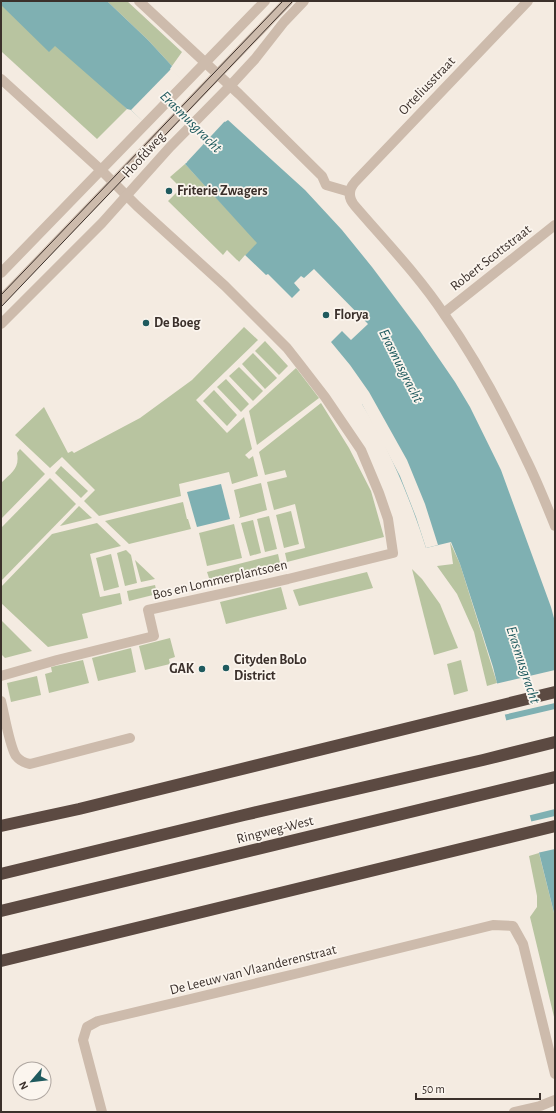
<svg xmlns="http://www.w3.org/2000/svg" width="556" height="1113" viewBox="0 0 556 1113" font-family="'Alegreya Sans',sans-serif">
<rect width="100%" height="100%" fill="#f4ebe1"/>
<g fill="#b8c4a0">
<path d="M1,1H15L127,109L97,139L2,52L1,43Z"/>
<path d="M107,1H127L182,52L172,66L148,40Z"/>
<path d="M185,164L258,243L239,262L227,250L223,255L168,201L181,188L170,177Z"/>
<path d="M244,327L258,340L196,400L227,433L244,417L252,449L245,455L249,459L253,456L258,476L232,484L229,472L179,484L181,496L99,516L84,501L95,490L62,457L50,468L15,435L44,407L68,453L72,451L74,453L140,418L192,380Z"/>
<path d="M265,341L288,366L279,375L255,351Z"/>
<path d="M253,353L277,378L265,389L242,364Z"/>
<path d="M239,367L263,391L253,401L229,376Z"/>
<path d="M296,368L319,398L257,445L249,411Z"/>
<path d="M226,379L249,404L241,412L217,387Z"/>
<path d="M214,390L237,415L227,426L203,401Z"/>
<path d="M321,403L349,448L371,491L384,537L287,562L285,553L305,548L295,504L274,510L267,482L287,477L285,470L265,475L259,452Z"/>
<path d="M20,449L45,474L1,519V483C11,473 20,469 17,453Z"/>
<path d="M61,466L88,491L81,498L55,473Z"/>
<path d="M50,478L76,504L1,581V528Z"/>
<path d="M261,483L267,510L239,518L240,516L234,490Z"/>
<path d="M183,502L187,519H188L191,529L129,544L105,521Z"/>
<path d="M79,506L92,518L60,526Z"/>
<path d="M291,511L299,544L284,548L276,515Z"/>
<path d="M269,516L277,549L265,552L257,519Z"/>
<path d="M253,520L261,553L250,556L241,523Z"/>
<path d="M97,523L121,546L90,554L100,597L120,593L122,604L82,614L88,638L48,647L1,603V587L52,534Z"/>
<path d="M234,524L242,558L207,566L199,533Z"/>
<path d="M450,542L460,564L497,683L487,686L474,632L457,594L437,566L453,564Z"/>
<path d="M126,550L131,555L137,583L125,586L117,553Z"/>
<path d="M111,554L119,587L104,591L96,558Z"/>
<path d="M278,554L280,563L210,581L207,572Z"/>
<path d="M135,560L155,579L141,582Z"/>
<path d="M412,569L422,579L440,604L458,648L434,655Z"/>
<path d="M367,572L373,588L299,606L293,590Z"/>
<path d="M155,585L157,594L129,601L127,591Z"/>
<path d="M281,587L287,609L226,624L220,602Z"/>
<path d="M1,620L32,651L5,658L1,654Z"/>
<path d="M170,638L175,657L169,659L170,664L145,670L139,646Z"/>
<path d="M131,648L136,672L98,681L92,658Z"/>
<path d="M83,660L89,683L49,693L45,674L52,672L51,667Z"/>
<path d="M461,660L468,691L454,695L447,664Z"/>
<path d="M37,676L41,695L11,702L7,683Z"/>
<path d="M539,853L555,917V1021L530,917L537,907V896L529,856Z"/>
</g>
<g fill="#7fb0b2">
<path d="M1,1H107L148,40L172,66L170,69L225,122L228,120L305,190L342,230L372,267L420,331L455,382L470,407L501,470L551,607L555,622V917L493,667L460,564L451,542L426,548C401,469 363,392 308,330C286,306 262,285 239,262L257,243L185,164L187,162L131,110L127,109L55,46L49,52L1,5Z"/>
<path d="M221,484L230,519L197,527L187,492Z"/>
</g>
<g fill="#f4ebe1">
<path d="M171,69L225,121L186,163L131,110Z"/>
<path d="M245,255L266,275L268,274L292,298L300,290L294,283L301,276L304,278L314,269L368,324L351,340L342,331L331,342L350,365L369,392L407,460L425,504L438,545L426,548L416,517L400,476L362,404L360,405L329,360L306,331L237,263V260L239,262Z"/>
<path d="M555,670V703L503,715L495,684Z"/>
<path d="M555,709V809L527,816L504,721Z"/>
<path d="M555,816V849L537,853L529,822Z"/>
</g>
<g fill="none" stroke-linecap="round" stroke-linejoin="round">
<g stroke="#cdbbac" stroke-width="10">
<path d="M139,1L239,94L322,176L326,185L350,192"/>
<path d="M528,1L355,182C348,190 348,198 355,206C385,241 418,275 444,314C475,358 503,410 526,459C537,481 546,504 555,526"/>
<path d="M1,79L101,170L137,206L225,286L287,348L298,362L325,397L361,450L379,493L388,519L393,553L288,579L148,610L154,636L57,660L1,676"/>
<path d="M1,273L265,1"/>
<path d="M1,300L288,1"/>
<path d="M444,313L555,225"/>
<path d="M1,324L102,223L170,147L230,86L255,59L284,22L304,1"/>
<path d="M1,701C4,713 10,748 16,756C20,761 25,763 30,764L130,738"/>
<path d="M102,1112L83,1040L87,1027L98,1021L299,973L493,925L513,926L523,944L555,1074"/>
<path d="M514,1112L540,1106L555,1100"/>
</g>
<g stroke="#5c4a42" stroke-width="12">
<path d="M1,826L79,809L555,692"/>
<path d="M1,874L244,815L483,760L555,742"/>
<path d="M1,911L555,777"/>
<path d="M1,961L555,826"/>
</g>
<g stroke="#3b302b" stroke-width="1">
<path d="M1,295L283,1"/>
<path d="M1,307L293,1"/>
</g>
</g>
<g fill="#1f5a5e" stroke="#fbf5ee" stroke-width="1.5">
<circle cx="169" cy="191" r="4"/>
<circle cx="326" cy="315" r="4"/>
<circle cx="146" cy="323" r="4"/>
<circle cx="226" cy="668" r="4"/>
<circle cx="202" cy="669" r="4"/>
</g>
<g text-anchor="middle" dominant-baseline="central" stroke-width="3.5" stroke-linejoin="round" paint-order="stroke">
<g font-size="14" fill="#3b302b" stroke="#fbf5ee">
<text transform="translate(427 86) rotate(-46)">Orteliusstraat</text>
<text transform="translate(144 155) rotate(-48)">Hoofdweg</text>
<text transform="translate(491 258) rotate(-38)">Robert Scottstraat</text>
<text transform="translate(220 580) rotate(-13)">Bos en Lommerplantsoen</text>
<text transform="translate(275 830) rotate(-14)">Ringweg-West</text>
<text transform="translate(253 970) rotate(-14)">De Leeuw van Vlaanderenstraat</text>
</g>
<g font-size="14" font-weight="bold" fill="#3b302b" stroke="#fbf5ee" text-anchor="start">
<text x="177" y="191">Friterie Zwagers</text>
<text x="334" y="315">Florya</text>
<text x="154" y="323">De Boeg</text>
<text x="234" y="660">Cityden BoLo<tspan x="234" dy="16">District</tspan></text>
<text x="194" y="669" text-anchor="end">GAK</text>
</g>
<g font-size="15" font-style="italic" fill="#1f5a5e" stroke="#fbf5ee">
<text transform="translate(191 122) rotate(45)">Erasmusgracht</text>
<text transform="translate(401 366) rotate(63)">Erasmusgracht</text>
<text transform="translate(523 665) rotate(72)">Erasmusgracht</text>
</g>
</g>
<rect width="556" height="1113" fill="none" stroke="#3b302b" stroke-width="4"/>
<g transform="translate(32 1081) rotate(242)"><circle r="19" fill="#fbf5ee" stroke="#aea6a0"/>
<path d="M0-3L7 15L0 10L-7 15Z" fill="#1f5a5e"/>
<text y="-6" font-size="11" font-weight="bold" text-anchor="middle" fill="#3b302b">N</text>
</g>
<path d="M416 1093v6h124v-6" fill="none" stroke="#3b302b" stroke-width="2"/>
<text x="422" y="1093" font-size="12" fill="#3b302b" stroke="#fbf5ee" stroke-width="3" paint-order="stroke">50 m</text>
</svg>
